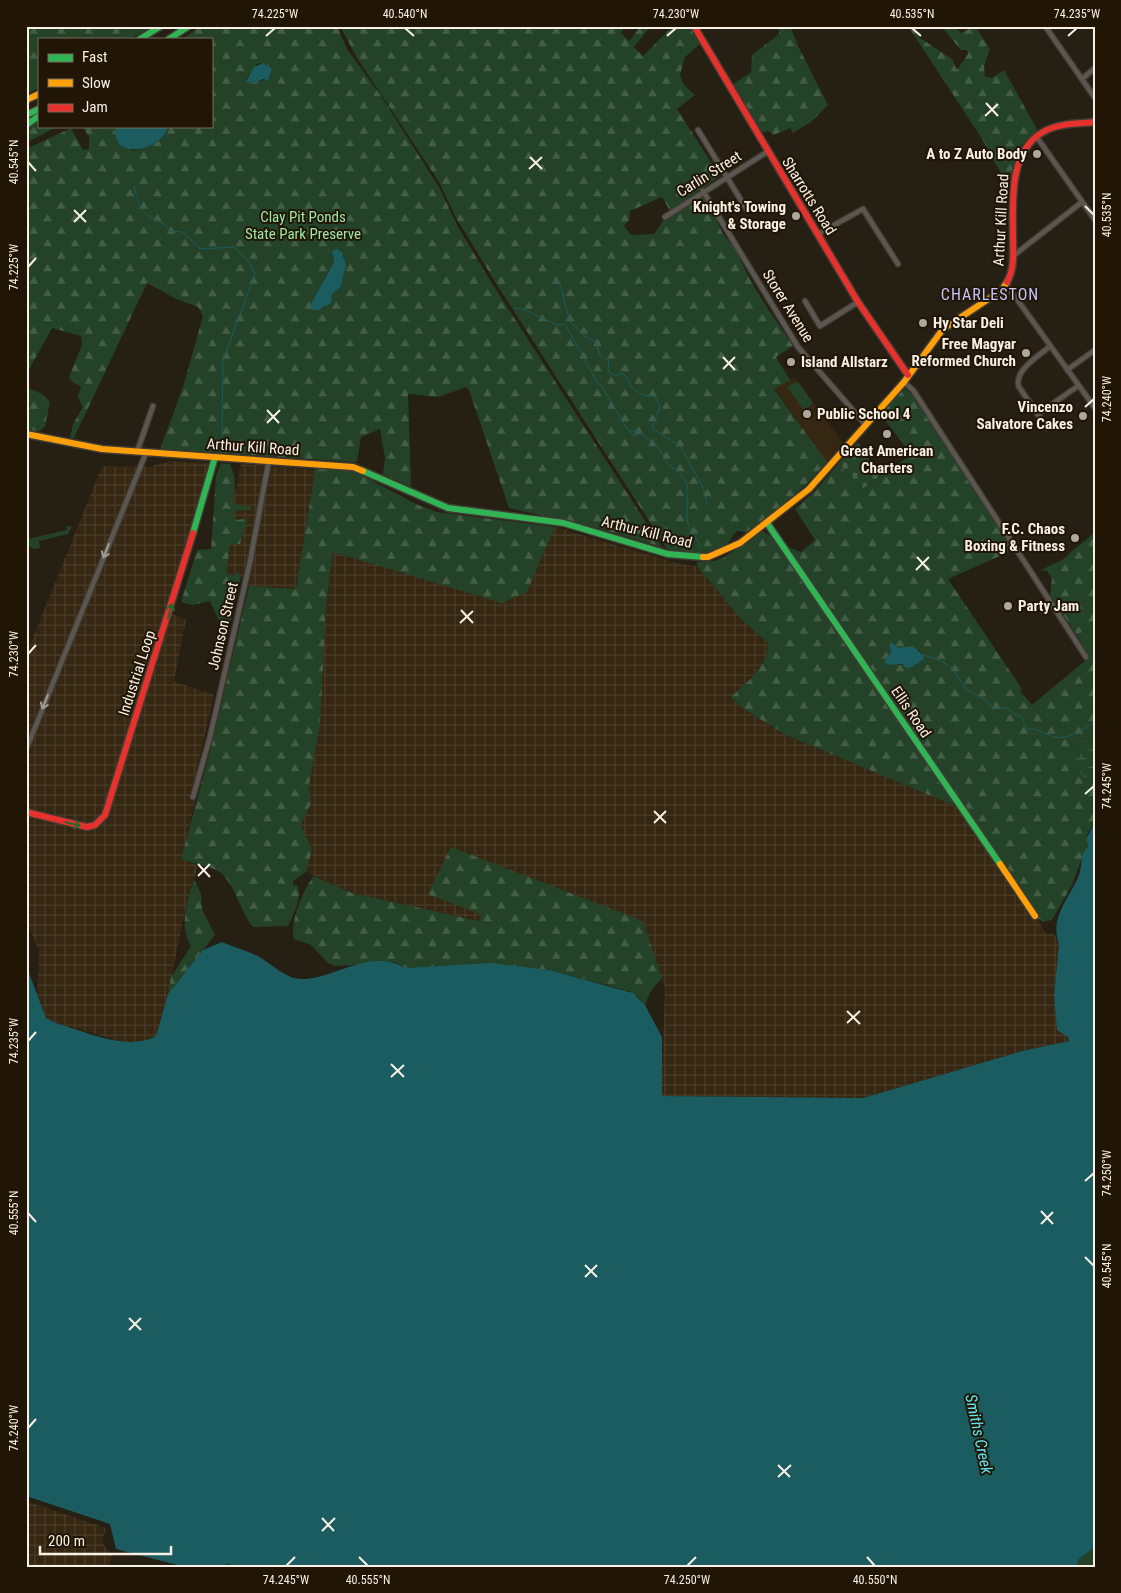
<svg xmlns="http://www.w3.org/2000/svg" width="1121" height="1593" viewBox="0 0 1121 1593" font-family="'Roboto Condensed',sans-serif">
<defs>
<pattern id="industrial-grid" width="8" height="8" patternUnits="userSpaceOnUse" patternTransform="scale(1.25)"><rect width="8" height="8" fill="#352711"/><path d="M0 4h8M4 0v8" fill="none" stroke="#493c28"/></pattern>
<pattern id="forest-firs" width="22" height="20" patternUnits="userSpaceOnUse" patternTransform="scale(1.25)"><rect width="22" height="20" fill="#234227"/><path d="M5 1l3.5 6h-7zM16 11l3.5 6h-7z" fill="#445e46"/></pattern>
<pattern id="wetland-marsh" width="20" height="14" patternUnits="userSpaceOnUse" patternTransform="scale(1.25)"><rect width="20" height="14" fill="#234227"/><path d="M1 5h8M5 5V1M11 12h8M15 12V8" fill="none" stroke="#445e46"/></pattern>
<pattern id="cemetery-stones" width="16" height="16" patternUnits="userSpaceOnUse" patternTransform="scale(1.25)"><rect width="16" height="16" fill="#234227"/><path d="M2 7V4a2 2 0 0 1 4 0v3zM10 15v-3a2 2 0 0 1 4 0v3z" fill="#445e46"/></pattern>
</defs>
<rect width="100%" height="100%" fill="#251f14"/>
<path fill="#352711" d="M795,377L843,443L827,462L774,388Z"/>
<g fill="url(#industrial-grid)">
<path d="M171,461L216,464L172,614L186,620L174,681L214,695L191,796L196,798L182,858L198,866L187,902L168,994L156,1036L147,1041L127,1043L56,1023L46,1018L37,995L39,951L26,921V655L102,466L148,467Z"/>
<path d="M241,464L315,470L296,589L249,586L238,572L228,577L227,569L230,544L247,518L237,520L233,514L239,509L250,510L251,508L233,503Z"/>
<path d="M555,527L680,564L697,566L740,618L768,643L769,651L762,665L754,676L731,697L742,708L786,735L960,808L1036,915L1046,934L1053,933L1056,937L1059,944L1054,996L1069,1041L1022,1051L863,1098L661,1096L665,989L643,921L482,915L479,921L352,893L306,872L312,850L301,825L311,803L309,785L320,726L326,607L333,552L452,586L527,592Z"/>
<path d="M26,1501L106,1528L102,1543L113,1556L108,1567H26Z"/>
</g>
<g fill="#234227">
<path d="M131,26H153L131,39H110Z"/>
<path d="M30,66L39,72V88L26,94V68Z"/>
<path d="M795,382L799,383L813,403L804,411L787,387Z"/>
<path d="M67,526H72L68,534L39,541L40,548L34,549L26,545V535L29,539L32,538L67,530Z"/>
<path d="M1093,629H1095V655L1088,654L1076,634Z"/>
<path d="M1095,1547V1567H1077L1079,1559Z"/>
</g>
<g fill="url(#forest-firs)" fill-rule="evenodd">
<path d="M26,26H131L110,39H39L37,72L30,66L26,68Z"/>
<path d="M201,26H337L347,49L379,93L439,187L458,227L493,285L662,547L598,528L509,508L469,390L466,387L439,397L408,394L411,487L383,474L385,458L380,429L361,437L357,462L160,449L183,387L203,316L198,307L176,299L147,283L74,438H70L73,424L83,407L78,397L81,387L71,381L69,377L82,345L81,336L52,328L26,375V149L71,128L83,150L89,149V137L82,126H116L115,130L132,151L157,142L168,126H211V39H182ZM263,63L272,69L269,79L252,83L246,80L257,64ZM337,249L344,256L340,288L332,294L324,308H321L323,281L334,262L332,256Z"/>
<path d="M340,26H625L621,33L629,41L641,26H651L634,47L643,56L673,26H691L700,44L685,57L680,75L684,85L695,95L677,109L720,176L670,211L662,197L630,211L629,220L624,226L631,235L654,234L666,217L701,196C712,204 716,220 722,232C726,240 735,245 738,253C750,286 774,317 793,346L776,357L790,380L774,389L827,462C802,490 777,512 746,532L737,531C732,535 731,541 725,546C711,556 683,556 667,549L497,285L455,216L439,182L357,58Z"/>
<path d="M779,26H790L798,46L828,105L811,122L793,133L790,128L774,135L768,131L760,134L732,85L751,72L752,55L779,34Z"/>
<path d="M908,26H913L920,38L952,59L957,70L968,54L967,50H961L941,26H954L961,33L975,26L990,49L984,66L985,76L992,78L1004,70L1038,131L1022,145L1011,181L1002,175L982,139Z"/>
<path d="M39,121V126H58L26,143V129Z"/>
<path d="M26,387L42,394L50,402L45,426L40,431L26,430Z"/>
<path d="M905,388L917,400L1013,550L948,579L1022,689L1020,691L1032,705L1086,660L1088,654L1095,655V734L1078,746L1075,767L1095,789V821L1087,835L1089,846L1083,855L1072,885L1052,920L1043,922L1038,918L785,546L801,552L815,540L795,509L817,489L838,464L861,490L878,478L879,475L912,455L880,414ZM889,643L899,648L919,650L924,658L912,667C902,664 893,665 884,661L891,653Z"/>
<path d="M221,463L230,464C236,476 236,490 233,503L251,507L250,510H238L233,514L237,520L248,518L240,544H230L227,569L228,576L238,572L241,576L229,628L221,625L210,601L193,605L181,602L197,550L211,549L216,476Z"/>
<path d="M317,469L352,470L416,504L437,512L555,527L527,592L502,603L333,552L326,607L320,726L309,785L311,803L301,825L312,850L306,872L293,881V886L297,885C303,897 294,914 288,926L253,927C241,913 233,879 218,871C209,866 192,863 181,859L211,748L249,586L296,589L315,470Z"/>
<path d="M763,531L775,539L960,808L786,735L742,708L731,697C746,683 769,666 768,643L740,618L697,566V562L714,561L723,558Z"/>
<path d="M1095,532V629L1076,634L1050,595L1052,578L1047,571L1041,570L1062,560Z"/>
<path d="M451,847L643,921L662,978L650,992L645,1005L638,997L629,991L549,970L491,964L405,968L395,962L335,966L328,963L311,945L294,939C289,924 304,887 314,876L352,893L479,921L482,915L428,894Z"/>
<path d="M194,879L201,894L202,909L215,935L168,994L171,977L191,946C178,926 188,900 194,879Z"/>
</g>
<path fill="url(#wetland-marsh)" d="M1095,734V789L1075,767L1071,757L1078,746Z"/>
<path fill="url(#cemetery-stones)" d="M858,442L879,475L878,478L861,490L838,464Z"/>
<g fill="#1a5c60">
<path d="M263,63L272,69L268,81L263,79L255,83L246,82L254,67Z"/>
<path d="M116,126H168C165,149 109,164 116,126Z"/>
<path d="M337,249L342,252L346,265L340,288L332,294L331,303L318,310H312L311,304L334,262L332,251Z"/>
<path d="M889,643H892L899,648L913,646L923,655L924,659L912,667L906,668L902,664L887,665L884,661L891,653Z"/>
<path d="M1095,821V1547L1079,1559L1077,1567H241L227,1564L225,1567H185L116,1549L110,1524L26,1496V965L46,1018L56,1023C84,1031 128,1052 156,1036L168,994L203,950L222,942C233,947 252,952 261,958C269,963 285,976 294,978C325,986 368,945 405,968L491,963L549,970L633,993L645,1005L662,1037V1096L863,1098L1022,1051L1069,1041L1068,1037L1057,1030L1054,996L1059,944C1049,917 1070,898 1079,875C1083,864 1079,854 1089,846L1086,840Z"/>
</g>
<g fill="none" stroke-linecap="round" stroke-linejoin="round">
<g stroke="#1a5c60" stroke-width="1">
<path d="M134,186C136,194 139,206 144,212C152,221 164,220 170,231L183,232L200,249L234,247L250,263L255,274L223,360L222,446"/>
<path d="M556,276C564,290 564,307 571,322C574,329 582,329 584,336L596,342L600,355L609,361L608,371L616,376L622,373L630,381L629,385L642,395L655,396L660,407L652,428L680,446L703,487L707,504"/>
<path d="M515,308L526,310L557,325L565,324L596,380L603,388L626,427L630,432L637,430L658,447L668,464L680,473L687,484V522L701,547"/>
<path d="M630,432L634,436L640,433"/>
<path d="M923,655L940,660L951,667L967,690L986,700L991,707L1007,708L1016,715L1021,716L1025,726L1028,729C1039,728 1044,734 1054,737C1069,740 1083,729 1095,722"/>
</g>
<g stroke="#403b33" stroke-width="7">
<g id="street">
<path d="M1045,26L1095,98"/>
<path d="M1082,79L1095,68"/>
<path d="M698,130L747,210"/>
<path d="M1036,136L1095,220"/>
<path d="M703,191L798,347L865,424"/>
<path d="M665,217L767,152"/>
<path d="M818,234L863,209L898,264"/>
<path d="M1013,256L1082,202"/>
<path d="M1006,284L1095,408"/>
<path d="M805,301L820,326L858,302"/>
<path d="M1067,370L1095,350"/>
<path d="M904,382L913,390L1086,657"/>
<path d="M1038,414L1078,386"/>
<path d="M1047,428L1019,387C1013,371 1039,356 1050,346"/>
<path d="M137,452L153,406"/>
<path d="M26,750L146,453"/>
<path d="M193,797L210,737L250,562L269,460"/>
</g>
</g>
<g stroke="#403b33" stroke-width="9">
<g id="fast">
<path d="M140,39L161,26"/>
<path d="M169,39L189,26"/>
<path d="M26,115L39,109"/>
<path d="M26,125L39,116"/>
<path d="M363,471L448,508L564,523L668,554L703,557"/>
<path d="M767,523L1000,864"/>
<path d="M193,533L215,457"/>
</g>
</g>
<g stroke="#403b33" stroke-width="9">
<g id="slow">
<path d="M26,100L39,94"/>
<path d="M26,434L102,449L353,467L363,471"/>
<path d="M703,557H708L740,543L809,489L904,382L943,329L1002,290L1007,282"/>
<path d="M1000,864L1035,916"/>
</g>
</g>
<g stroke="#403b33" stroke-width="9">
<g id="jam">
<path d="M694,26L858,302L908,375"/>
<path d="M1007,282C1015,268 1013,253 1013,237C1013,203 1008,152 1043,132C1058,123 1078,124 1095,122"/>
<path d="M26,812L87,827L95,825L105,815L193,533"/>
</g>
</g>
<use href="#street" stroke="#5b564f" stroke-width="4.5"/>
<use href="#fast" stroke="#30b455" stroke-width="6"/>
<use href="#slow" stroke="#ff9f0a" stroke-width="6"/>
<use href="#jam" stroke="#e5322d" stroke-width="6"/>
</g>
<defs><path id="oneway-shaft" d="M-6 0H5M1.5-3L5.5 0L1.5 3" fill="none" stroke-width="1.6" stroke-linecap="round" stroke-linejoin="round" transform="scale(1.25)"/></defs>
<g stroke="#a29b92">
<use href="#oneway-shaft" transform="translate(106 551) rotate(112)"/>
<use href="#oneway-shaft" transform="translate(45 702) rotate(112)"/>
</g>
<g stroke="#28652d">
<use href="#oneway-shaft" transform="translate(170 611) rotate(-74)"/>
<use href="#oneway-shaft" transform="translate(73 824) rotate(13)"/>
</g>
<path fill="none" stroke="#f8f0e5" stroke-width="2" d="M405,28L414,36M912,28L921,36M266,36L275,28M667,36L676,28M1068,36L1077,28M986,103L998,116M985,116L998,104M530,157L542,169M28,162L36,171M529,169L542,157M1085,206L1094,215M74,210L86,222M74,222L86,210M28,267L36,258M723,357L735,370M723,369L735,357M1085,407L1094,399M267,410L279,423M267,423L280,410M917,557L929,570M916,570L929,557M461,610L473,623M460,623L473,611M28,654L36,645M1085,794L1094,786M654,811L666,823M654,823L666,811M198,864L210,877M198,876L210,864M847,1011L860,1024M847,1023L860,1011M28,1041L36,1032M391,1064L404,1077M391,1077L404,1065M1085,1181L1094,1173M1041,1211L1053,1224M28,1213L36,1222M1041,1224L1053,1212M1085,1257L1094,1266M585,1265L597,1277M585,1277L597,1265M129,1318L141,1330M129,1330L141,1318M28,1428L36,1419M778,1465L790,1477M778,1477L791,1465M322,1518L334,1531M322,1531L335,1518M359,1557L368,1566M867,1557L875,1566M286,1566L295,1557M687,1566L696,1557"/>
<g fill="#aea79c" stroke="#211605" stroke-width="2">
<circle cx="1037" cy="154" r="5"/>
<circle cx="796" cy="216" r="5"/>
<circle cx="923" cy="323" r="5"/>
<circle cx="1026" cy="353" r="5"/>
<circle cx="791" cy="362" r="5"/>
<circle cx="807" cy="414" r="5"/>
<circle cx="1083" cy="416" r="5"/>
<circle cx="887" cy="434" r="5"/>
<circle cx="1075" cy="538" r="5"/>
<circle cx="1008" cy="606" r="5"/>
</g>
<g text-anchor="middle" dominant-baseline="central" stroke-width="4" stroke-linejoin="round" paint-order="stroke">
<g font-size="15" font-weight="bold" fill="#f8f0e5" stroke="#211605" text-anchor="end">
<text x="1027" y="154">A to Z Auto Body</text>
<text x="786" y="207">Knight's Towing<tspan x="786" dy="17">&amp; Storage</tspan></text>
<text x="933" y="323" text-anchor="start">Hy Star Deli</text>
<text x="1016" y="344">Free Magyar<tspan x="1016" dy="17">Reformed Church</tspan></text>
<text x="801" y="362" text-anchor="start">Island Allstarz</text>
<text x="1073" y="407">Vincenzo<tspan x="1073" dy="17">Salvatore Cakes</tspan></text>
<text x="817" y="414" text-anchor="start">Public School 4</text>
<text x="887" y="451" text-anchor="middle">Great American<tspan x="887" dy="17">Charters</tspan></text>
<text x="1065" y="529">F.C. Chaos<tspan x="1065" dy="17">Boxing &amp; Fitness</tspan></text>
<text x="1018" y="606" text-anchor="start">Party Jam</text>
</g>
<g font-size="15" fill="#f8f0e5" stroke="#211605">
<text transform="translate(709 174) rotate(-32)">Carlin Street</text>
<text transform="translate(809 196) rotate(58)">Sharrotts Road</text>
<text transform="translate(1001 220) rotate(-87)">Arthur Kill Road</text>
<text transform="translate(788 306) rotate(58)">Storer Avenue</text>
<text transform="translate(253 447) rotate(4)">Arthur Kill Road</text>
<text transform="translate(647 532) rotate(14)">Arthur Kill Road</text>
<text transform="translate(223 626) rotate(-77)">Johnson Street</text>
<text transform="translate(137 673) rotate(-72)">Industrial Loop</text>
<text transform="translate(911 712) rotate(56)">Ellis Road</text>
</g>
<g font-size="15" fill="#9ce8a7" stroke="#211605">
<text x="303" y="217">Clay Pit Ponds<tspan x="303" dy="17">State Park Preserve</tspan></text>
</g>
<g font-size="16" letter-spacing="1" fill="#c3c4fd" stroke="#211605">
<text x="990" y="294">CHARLESTON</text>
</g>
<g font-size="16" font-style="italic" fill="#60e5f1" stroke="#211605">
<text transform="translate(979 1434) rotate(78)">Smiths Creek</text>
</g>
</g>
<rect width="1121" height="1593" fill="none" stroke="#211605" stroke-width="55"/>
<rect x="38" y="38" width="175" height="90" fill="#211605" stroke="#776d5f"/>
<rect x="48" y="54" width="25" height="8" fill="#30b455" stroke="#776d5f"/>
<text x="82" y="62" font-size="15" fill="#f8f0e5">Fast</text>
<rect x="48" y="79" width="25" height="8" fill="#ff9f0a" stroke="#776d5f"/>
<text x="82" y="88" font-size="15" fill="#f8f0e5">Slow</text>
<rect x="48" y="104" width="25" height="8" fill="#e5322d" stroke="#776d5f"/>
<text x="82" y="112" font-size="15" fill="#f8f0e5">Jam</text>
<path d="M40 1546v8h131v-8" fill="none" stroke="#f8f0e5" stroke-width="2.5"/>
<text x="48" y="1546" font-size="15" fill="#f8f0e5" stroke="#211605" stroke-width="4" paint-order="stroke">200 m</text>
<rect x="28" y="28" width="1066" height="1538" fill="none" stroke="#f8f0e5" stroke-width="2"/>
<g font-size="12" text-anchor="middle" fill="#f8f0e5">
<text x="275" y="18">74.225°W</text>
<text x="405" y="18">40.540°N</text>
<text x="676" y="18">74.230°W</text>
<text x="912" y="18">40.535°N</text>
<text x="1077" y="18">74.235°W</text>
<text transform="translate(14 162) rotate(-90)" y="4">40.545°N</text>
<text transform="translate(1107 215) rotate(-90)" y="4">40.535°N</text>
<text transform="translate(14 267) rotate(-90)" y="4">74.225°W</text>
<text transform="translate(1107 399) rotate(-90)" y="4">74.240°W</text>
<text transform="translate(14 654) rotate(-90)" y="4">74.230°W</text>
<text transform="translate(1107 786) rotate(-90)" y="4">74.245°W</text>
<text transform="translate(14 1041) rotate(-90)" y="4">74.235°W</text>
<text transform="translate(1107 1173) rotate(-90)" y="4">74.250°W</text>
<text transform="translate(14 1213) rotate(-90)" y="4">40.555°N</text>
<text transform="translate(1107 1266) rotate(-90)" y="4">40.545°N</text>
<text transform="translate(14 1428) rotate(-90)" y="4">74.240°W</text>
<text x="286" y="1584">74.245°W</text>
<text x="368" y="1584">40.555°N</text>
<text x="687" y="1584">74.250°W</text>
<text x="875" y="1584">40.550°N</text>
</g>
</svg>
